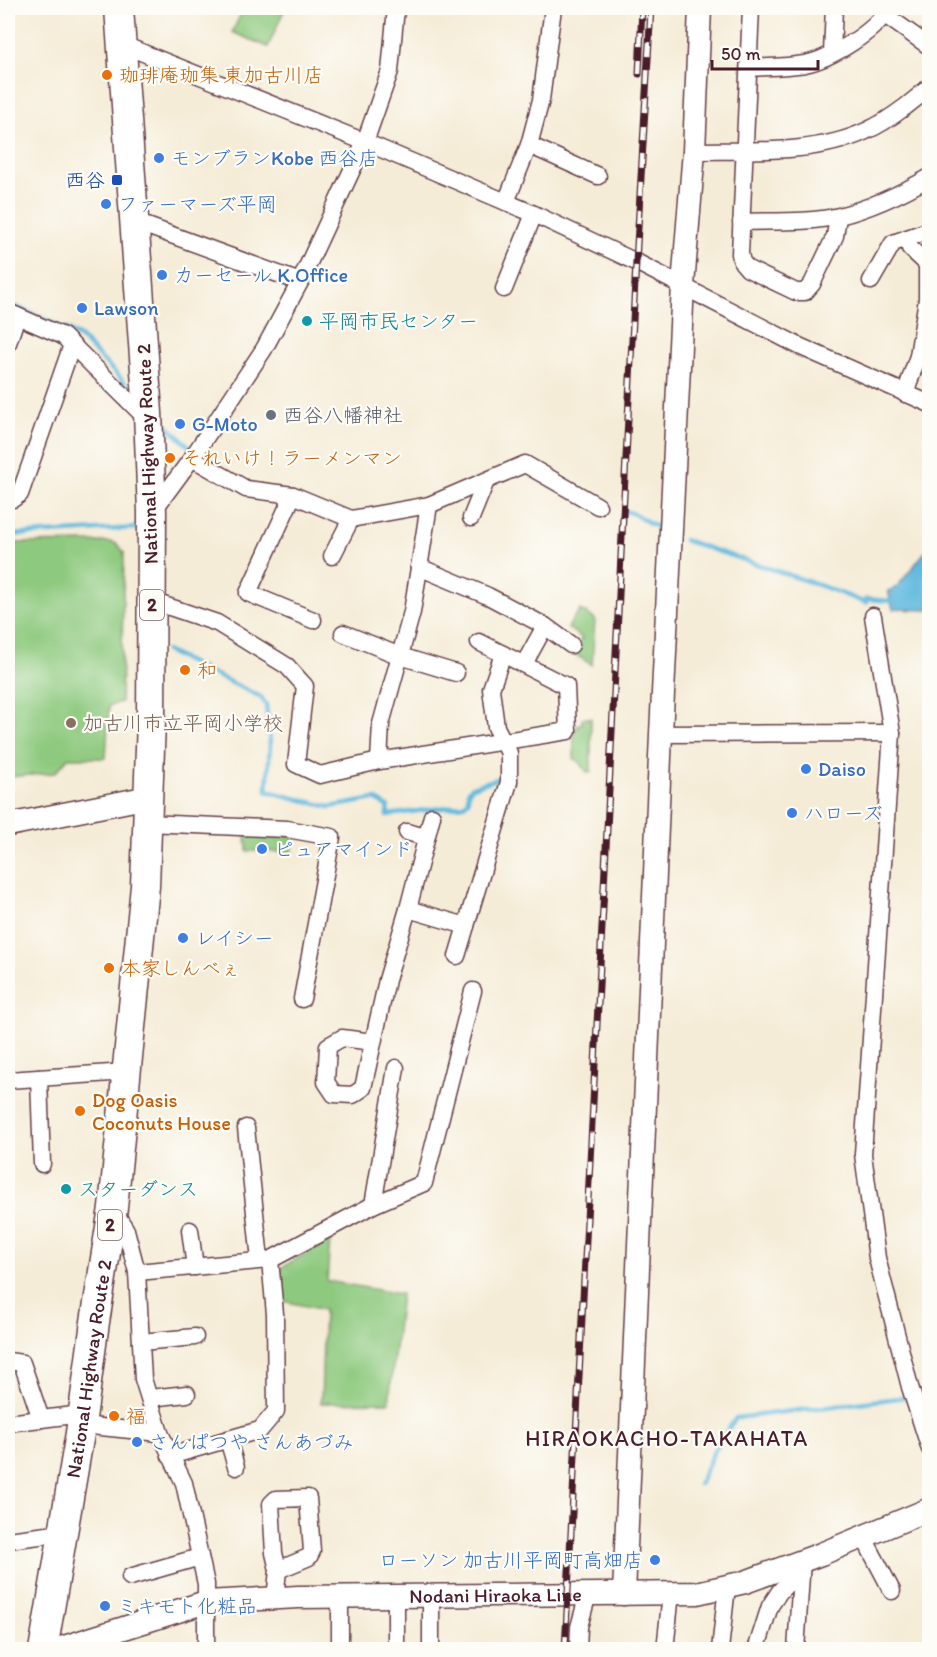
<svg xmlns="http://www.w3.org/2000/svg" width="937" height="1657" viewBox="0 0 937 1657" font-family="Itim,'Klee One',sans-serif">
<rect width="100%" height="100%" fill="#fdfcf7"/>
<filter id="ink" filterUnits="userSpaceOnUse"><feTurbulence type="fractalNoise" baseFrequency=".0167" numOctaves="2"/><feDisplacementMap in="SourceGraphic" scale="12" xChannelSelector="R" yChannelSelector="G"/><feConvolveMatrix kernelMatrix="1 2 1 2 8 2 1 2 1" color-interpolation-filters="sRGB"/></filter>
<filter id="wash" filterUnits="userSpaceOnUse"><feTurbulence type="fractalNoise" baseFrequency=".008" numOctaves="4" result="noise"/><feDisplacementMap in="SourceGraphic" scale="24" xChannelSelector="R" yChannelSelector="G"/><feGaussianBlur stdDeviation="1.35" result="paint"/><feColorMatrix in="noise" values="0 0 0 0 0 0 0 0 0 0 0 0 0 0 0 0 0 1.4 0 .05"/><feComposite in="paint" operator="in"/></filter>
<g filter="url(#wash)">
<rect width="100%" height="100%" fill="#f5ecd7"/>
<g fill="#8dc97e" stroke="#6c7454" stroke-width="1.5">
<path d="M244,8H285L268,47L232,32Z"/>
<path d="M111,542L117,544L124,552L121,702L109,706L106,758H68L55,773L8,777V543Z"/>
<path d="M580,610L595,619L592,665L573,653L582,638L568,628L574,617H576Z"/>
<path d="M582,718H591V772H587L580,762L574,759V728H578V724H582Z"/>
<path d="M262,833V838L277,839L278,834L294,836L292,852L247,851L246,835Z"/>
<path d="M330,1239L327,1281L401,1294L389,1402L321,1403L324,1310L283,1301L281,1268Z"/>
</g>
<path fill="#61b9de" stroke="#566c84" stroke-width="1.5" d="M929,547V610L893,609L888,591L897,587Z"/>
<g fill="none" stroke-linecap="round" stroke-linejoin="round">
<g stroke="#61b9de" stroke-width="4.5">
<path d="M8,303L59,326"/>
<path d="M66,329L81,338L135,393"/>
<path d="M159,418L192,449"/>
<path d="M626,511L634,514L660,529"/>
<path d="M8,535L136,528"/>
<path d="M684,540L819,585L866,603V599L891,601"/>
<path d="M166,651L261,697L266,705L270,744L267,791L330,807L375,799L388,807L387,815L464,805L468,801V792L472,787L503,777"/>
<path d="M699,1484L715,1449L736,1418L906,1397"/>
</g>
</g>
</g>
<g filter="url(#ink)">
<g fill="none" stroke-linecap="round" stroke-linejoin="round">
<g stroke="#643e45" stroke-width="19">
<g id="street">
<path d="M751,8L740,254L742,262L748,269L796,292H805L812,284L835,236L838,217"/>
<path d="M885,15L930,47"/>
<path d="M121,44L365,142L534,214L636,262L799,346L930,404"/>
<path d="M832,53L834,8"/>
<path d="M749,68C767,67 786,67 805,64C830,59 877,31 888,8"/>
<path d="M529,145L598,176"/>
<path d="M694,151C749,150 815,155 866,131C880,125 893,116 905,107C914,100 922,94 930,86"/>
<path d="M506,202L529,145L541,100L553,8"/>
<path d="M741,222C771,221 810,223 839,216C871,208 901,194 930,177"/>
<path d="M134,228L147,226L300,282"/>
<path d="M871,281L893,243L930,230"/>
<path d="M504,289L534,214"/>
<path d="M8,312L63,336L148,420"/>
<path d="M8,343L17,316"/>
<path d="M905,394L918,356L927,299V264L910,248L907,238"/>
<path d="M192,458L246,489L293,495L351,519L429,505L525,464L598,506"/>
<path d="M293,495L248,593L313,620"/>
<path d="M8,499H13L20,494L72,345"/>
<path d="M153,511L192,458L264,349L300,282L365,142L390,71L396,8"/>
<path d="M471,518L486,481"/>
<path d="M332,556L351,519"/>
<path d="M419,567L488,596L545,626L571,645"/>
<path d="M152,601L217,623L287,666L305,686L296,764L320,775L379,761L568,731L566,686L479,642"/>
<path d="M873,616L892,733L863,1154L877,1258L910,1387L930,1449"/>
<path d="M343,633L400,656L456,673"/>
<path d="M524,664L545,626"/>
<path d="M661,734L892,733"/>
<path d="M379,761L381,724L412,612L429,505"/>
<path d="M147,823L287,829L332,837L302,999"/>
<path d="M407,832L425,837"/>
<path d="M408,909L466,926"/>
<path d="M457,956L509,782V753L496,727L491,689L503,654"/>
<path d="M373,1042L342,1038L328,1046L326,1082L334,1094L353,1095L363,1088L387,980L408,909L432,816"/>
<path d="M39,1078L42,1164"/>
<path d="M8,1080L126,1072"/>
<path d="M246,1128L260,1260"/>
<path d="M373,1205L396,1068"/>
<path d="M113,1209L126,1230L137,1272L143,1379L160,1433L184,1483L206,1584V1650"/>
<path d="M190,1230L195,1267"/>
<path d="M137,1272L270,1260L373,1205L424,1183L473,991"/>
<path d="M141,1342L195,1337"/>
<path d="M8,1361L22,1363L41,1419"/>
<path d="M150,1398L187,1394"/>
<path d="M8,1423L82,1414"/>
<path d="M81,1425L160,1433"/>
<path d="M228,1439L236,1467"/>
<path d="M170,1456L260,1430L276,1411L275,1314L270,1260"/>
<path d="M863,1536L892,1591"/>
<path d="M8,1540L63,1533"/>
<path d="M130,1577L200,1557"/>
<path d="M431,1595V1647"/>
<path d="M340,1596V1641"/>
<path d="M396,1596V1650"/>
<path d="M275,1599L278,1570L274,1553L271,1504L276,1499L308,1498L312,1551L309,1557L278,1570"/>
<path d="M578,1650L579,1627L588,1594"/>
<path d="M665,1650L671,1593"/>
<path d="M720,1650L727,1586"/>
<path d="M756,1650L770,1606L780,1591L792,1579L802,1561L796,1650"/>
</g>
</g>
<g stroke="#643e45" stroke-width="25">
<g id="secondary">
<path d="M8,825L149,797"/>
<path d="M624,1594L661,734L683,285L694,151L700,8"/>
<path id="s1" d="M55,1650L206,1602L298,1597L697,1593L745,1582L821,1554L930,1509"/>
</g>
</g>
<g stroke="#643e45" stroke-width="31">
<g id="highway">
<path id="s2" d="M43,1650L80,1433L95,1322L113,1208L145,886L151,721L152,512L148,413L119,8"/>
</g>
</g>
<use href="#street" stroke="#fff" stroke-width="16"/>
<use href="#secondary" stroke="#fff" stroke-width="22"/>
<use href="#highway" stroke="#fff" stroke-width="28"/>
<g stroke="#4a1f2b" stroke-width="7">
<g id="rail">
<path d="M639,74L642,8"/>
<path d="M565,1650L636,262L651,8"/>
</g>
</g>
<use href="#rail" stroke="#fdfcf7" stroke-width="4.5" stroke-dasharray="14" stroke-linecap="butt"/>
</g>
</g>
<g fill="#e8710a" stroke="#fdfcf7" stroke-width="2">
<circle cx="107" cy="75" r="6"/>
<circle cx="170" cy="458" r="6"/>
<circle cx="185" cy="670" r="6"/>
<circle cx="109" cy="968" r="6"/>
<circle cx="80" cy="1111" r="6"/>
<circle cx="114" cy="1416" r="6"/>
</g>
<g fill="#3f7fe0" stroke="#fdfcf7" stroke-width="2">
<circle cx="159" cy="158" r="6"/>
<circle cx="106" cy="204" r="6"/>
<circle cx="162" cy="275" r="6"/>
<circle cx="82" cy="308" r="6"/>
<circle cx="180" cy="424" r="6"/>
<circle cx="806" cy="769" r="6"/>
<circle cx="792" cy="813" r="6"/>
<circle cx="262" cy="849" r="6"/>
<circle cx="183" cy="938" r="6"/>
<circle cx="137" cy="1442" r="6"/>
<circle cx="655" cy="1560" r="6"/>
<circle cx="105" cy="1606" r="6"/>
</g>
<rect fill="#1a4fb4" stroke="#fdfcf7" stroke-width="2" x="111" y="174" width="12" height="12" rx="3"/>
<g fill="#0f9aa8" stroke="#fdfcf7" stroke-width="2">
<circle cx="307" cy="321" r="6"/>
<circle cx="66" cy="1189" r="6"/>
</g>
<circle fill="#6b7280" stroke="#fdfcf7" stroke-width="2" cx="271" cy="415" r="6"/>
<circle fill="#8d6e63" stroke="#fdfcf7" stroke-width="2" cx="71" cy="723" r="6"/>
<g text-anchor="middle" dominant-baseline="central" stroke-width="4.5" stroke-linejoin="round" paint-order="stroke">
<g fill="#fdfcf7" stroke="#806168" stroke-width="1.5">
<rect x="140" y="590" width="24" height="30" rx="4.5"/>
<rect x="98" y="1210" width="24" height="30" rx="4.5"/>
</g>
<g font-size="18" font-weight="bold" fill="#4a1f2b">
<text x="152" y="605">2</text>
<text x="110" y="1225">2</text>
</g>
<g font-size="20" fill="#c56008" stroke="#fdfcf7" text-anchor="start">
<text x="119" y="75">珈琲庵珈集 東加古川店</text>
<text x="182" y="458">それいけ！ラーメンマン</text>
<text x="197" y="670">和</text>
<text x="121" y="968">本家しんべぇ</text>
<text x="92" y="1100">Dog Oasis<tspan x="92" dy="23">Coconuts House</tspan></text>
<text x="126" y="1416">福</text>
</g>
<g font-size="20" fill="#366cbe" stroke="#fdfcf7" text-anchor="start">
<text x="171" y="158">モンブランKobe 西谷店</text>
<text x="118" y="204">ファーマーズ平岡</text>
<text x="174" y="275">カーセール K.Office</text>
<text x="94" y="308">Lawson</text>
<text x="192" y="424">G-Moto</text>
<text x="818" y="769">Daiso</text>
<text x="804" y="813">ハローズ</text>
<text x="274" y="849">ピュアマインド</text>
<text x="195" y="938">レイシー</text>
<text x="149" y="1442">さんぱつや さんあづみ</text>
<text x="643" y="1560" text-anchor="end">ローソン 加古川平岡町高畑店</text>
<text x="117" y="1606">ミキモト化粧品</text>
</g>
<g font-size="20" fill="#164399" stroke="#fdfcf7" text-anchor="end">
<text x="105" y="180">西谷</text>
</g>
<g font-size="20" fill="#0d838f" stroke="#fdfcf7" text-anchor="start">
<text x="319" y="321">平岡市民センター</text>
<text x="78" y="1189">スターダンス</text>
</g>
<g font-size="20" fill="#5b616d" stroke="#fdfcf7" text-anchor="start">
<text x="283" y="415">西谷八幡神社</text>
</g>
<g font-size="20" fill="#4a1f2b" stroke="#fdfcf7">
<text transform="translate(147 454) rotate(-92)">National Highway Route 2</text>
<text stroke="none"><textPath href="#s2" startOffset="285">National Highway Route 2</textPath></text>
<text stroke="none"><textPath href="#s1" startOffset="448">Nodani Hiraoka Line</textPath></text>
</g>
<g font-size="20" fill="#785e54" stroke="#fdfcf7" text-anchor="start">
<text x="83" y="723">加古川市立平岡小学校</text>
</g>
<g font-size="22" letter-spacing="1.5" fill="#4a1f2b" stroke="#fdfcf7">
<text x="667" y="1438">HIRAOKACHO-TAKAHATA</text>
</g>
</g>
<rect width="937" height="1657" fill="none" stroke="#fdfcf7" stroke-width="30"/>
<path d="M712 60v9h106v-9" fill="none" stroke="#4a1f2b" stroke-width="3"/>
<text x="721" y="60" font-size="18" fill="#4a1f2b" stroke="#fdfcf7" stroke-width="4.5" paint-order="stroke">50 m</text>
</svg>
